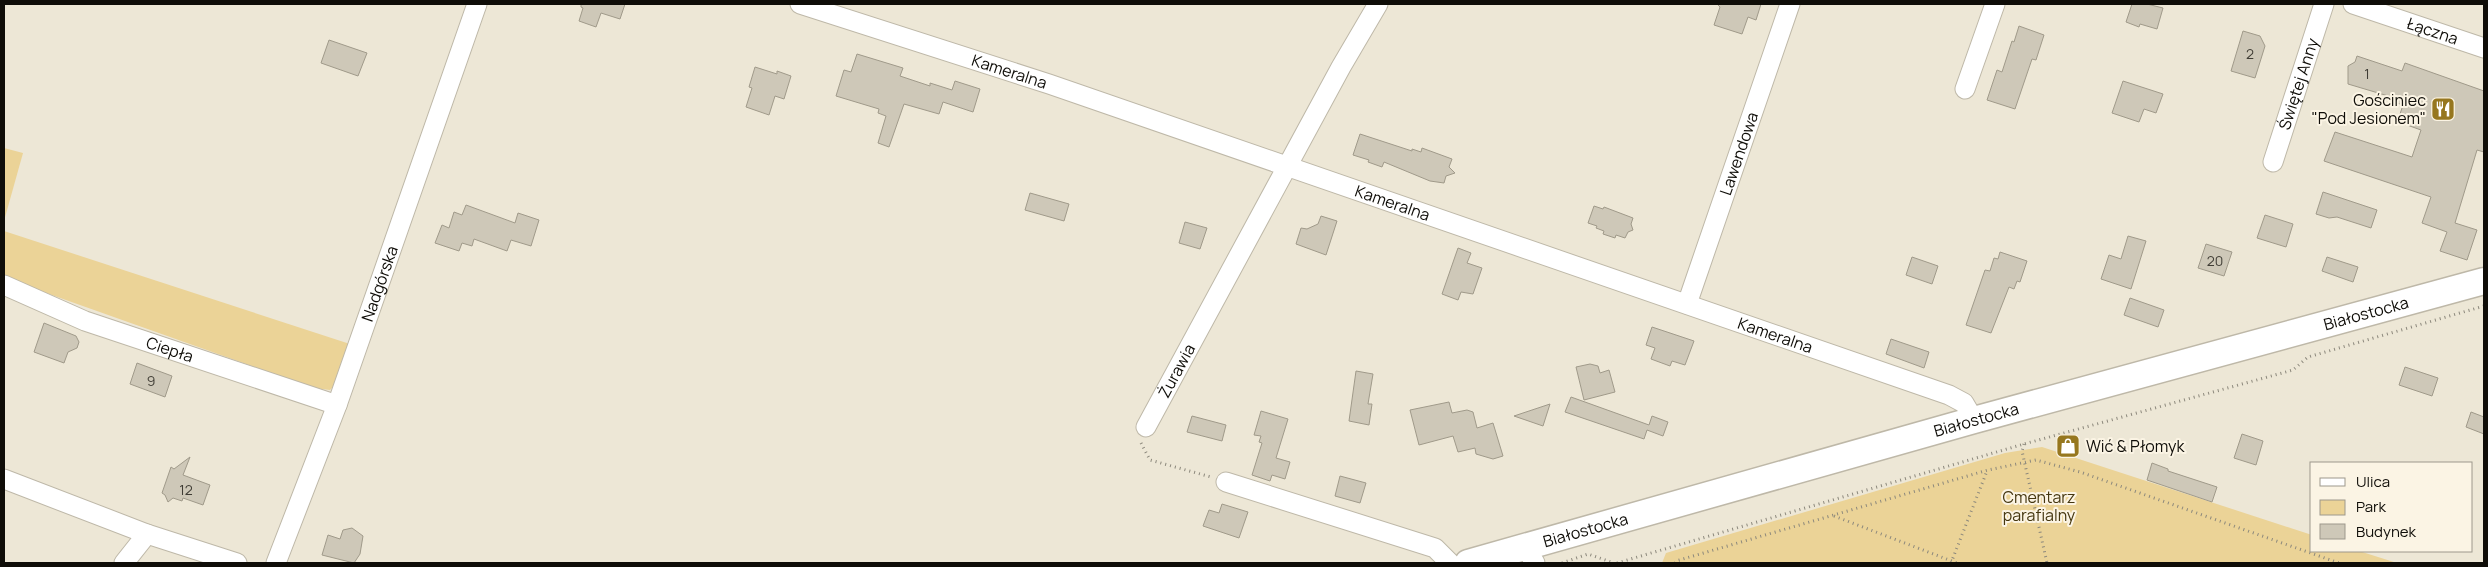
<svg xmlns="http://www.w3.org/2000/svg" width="2488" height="567" viewBox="0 0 2488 567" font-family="Manrope,sans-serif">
<rect width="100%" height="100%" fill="#ede7d6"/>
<g fill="#ebd397">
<path d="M4,148L23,153L4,221Z"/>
<path d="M4,231L353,345L340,380L330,390L314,388L4,278Z"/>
<path d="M2042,447L2312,535V551H2359L2397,563H1662L1666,553L2005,453Z"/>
</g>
<g fill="#cec8b8" stroke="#a09a8a">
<path d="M581,4H625L620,19L601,13L596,27L579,21L583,8L581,7Z"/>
<path d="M1717,4H1761L1756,20L1748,17L1742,34L1714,25L1720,7Z"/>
<path d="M2132,4H2147L2163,8L2157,29L2140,24L2139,27L2126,22Z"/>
<path d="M2019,26L2044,35L2036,60L2032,59L2015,109L1987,100L1997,70L2002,72L2012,41L2014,42Z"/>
<path d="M2243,31L2260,36L2265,46L2255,78L2231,71Z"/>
<path d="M329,40L367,53L358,76L321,63Z"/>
<path d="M857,54L903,68L900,76L930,86V83L952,90L955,81L980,89L973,112L943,102L939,114L904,104L889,147L878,143L886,116L878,113L879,109L836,96L844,70L851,72Z"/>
<path d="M2357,56L2402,71L2405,63L2484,91V152L2477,150L2455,223L2477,230L2467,260L2440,251L2447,232L2422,223L2431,197L2324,161L2335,132L2412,157L2421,130L2407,125L2410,117L2400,114L2403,105L2394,102L2395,98L2348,84V66L2355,62Z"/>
<path d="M755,67L777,74V71L791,76L784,99L775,96L769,115L746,107L752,88L749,87Z"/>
<path d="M2123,81L2163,94L2156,113L2144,109L2139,122L2112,113Z"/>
<path d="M1360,134L1412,151V149L1421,152L1422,148L1452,159L1449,167L1455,173L1446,176L1444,183L1430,181L1384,162L1382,167L1368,162L1369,160L1353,155Z"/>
<path d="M2323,192L2377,210L2371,228L2337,217L2329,218L2316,214Z"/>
<path d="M1030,193L1069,204L1064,221L1025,210Z"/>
<path d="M466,205L515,223L518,213L539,220L531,246L511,240L507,251L474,239L472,246L462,243L459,251L435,243L442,225L449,228L454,212L462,215Z"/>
<path d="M1594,206L1603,209L1604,207L1633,218L1631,224L1633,230L1628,232L1625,238L1616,235L1615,238L1603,234L1604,231L1596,228L1597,226L1588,223Z"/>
<path d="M2265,215L2293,224L2286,247L2257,238Z"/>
<path d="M1321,216L1337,221L1326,255L1296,244L1301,228L1307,229L1318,224Z"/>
<path d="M1185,222L1207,228L1200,249L1179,243Z"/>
<path d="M2128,236L2146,241L2131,289L2101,279L2109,255L2121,259Z"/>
<path d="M2206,244L2232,252L2224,276L2198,268Z"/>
<path d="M1458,248L1471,253L1467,263L1482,268L1473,294L1461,292L1458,300L1442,294Z"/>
<path d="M2000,252L2027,261L2020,282L2017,281L2014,289L2009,287L1991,333L1966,325L1985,270L1990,271L1994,258L1998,259Z"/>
<path d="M1912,257L1938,266L1932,284L1906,275Z"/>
<path d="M2327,257L2358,267L2353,282L2322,271Z"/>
<path d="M2130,298L2164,310L2158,327L2124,315Z"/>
<path d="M44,323L76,336L79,342L77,348L68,352L64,363L34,352Z"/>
<path d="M1652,327L1694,341L1685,365L1672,361L1670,366L1651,359L1655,348L1646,345Z"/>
<path d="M1891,339L1929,352L1924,368L1886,354Z"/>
<path d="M137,363L172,376L165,397L130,384Z"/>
<path d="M1590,364L1598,366L1600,373L1609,370L1615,392L1584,400L1576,367Z"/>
<path d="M2405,367L2438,378L2432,396L2399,385Z"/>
<path d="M1356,371L1373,374L1368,404H1372L1369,425L1349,421Z"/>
<path d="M1571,397L1649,425L1652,416L1668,422L1663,436L1647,430L1644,439L1565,412Z"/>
<path d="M1449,402L1452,413L1467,410L1473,412L1477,428L1493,423L1503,456L1493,459L1476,454L1475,448L1458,452L1453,436L1419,445L1410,410Z"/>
<path d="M1550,404L1543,426L1514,416Z"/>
<path d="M1261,411L1288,419L1276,458L1290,462L1285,479L1272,475L1270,481L1252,475L1262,443L1259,442L1261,436L1254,435Z"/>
<path d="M2471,412L2484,417V434L2466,427Z"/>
<path d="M1192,416L1226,425L1222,441L1187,432Z"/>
<path d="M2242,434L2263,441L2256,465L2234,458Z"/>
<path d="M190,457L183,475L210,485L203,505L183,498L182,501L173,498L168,502L165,495L162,493L171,467L174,469Z"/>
<path d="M2152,463L2168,469V471L2217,487L2212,502L2147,480Z"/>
<path d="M1340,476L1366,483L1360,503L1335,496Z"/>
<path d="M1222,504L1248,512L1239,538L1203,526L1209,510L1219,513Z"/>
<path d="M352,528L363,536L360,554L354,563L322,555L328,535L340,539L343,530Z"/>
</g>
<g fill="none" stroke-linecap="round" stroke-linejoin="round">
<g stroke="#beb8a8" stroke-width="21">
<g id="street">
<path id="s1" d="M800,4L1049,84L1949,395L1964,403L1974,420"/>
<path id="s2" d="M2353,4L2484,48"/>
<path d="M1965,89L1995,4"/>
<path id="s3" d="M2273,162L2324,4"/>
<path id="s4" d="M4,285L85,321L337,405"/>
<path id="s5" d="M1687,304L1790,4"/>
<path id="s6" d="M1146,427L1341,67L1378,4"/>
<path d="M4,479L147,534L237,563"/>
<path d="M1226,482L1435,548L1450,563"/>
<path d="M1526,548L1535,563"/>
<path d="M124,563L147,534"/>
<path id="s7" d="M276,563L337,405L477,4"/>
</g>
</g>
<g stroke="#beb8a8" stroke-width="29">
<g id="secondary">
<path id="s8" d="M1468,563L1974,420L2484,281"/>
</g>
</g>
<g stroke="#8c887c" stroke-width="3" stroke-dasharray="1 4" stroke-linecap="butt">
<path d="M1141,443L1150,460L1211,477"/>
<path d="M2024,444L2022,451L2047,563"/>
<path d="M1834,516L1957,563"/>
<path d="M1562,563L1588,554L1614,563"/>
<path d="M1617,563L2024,444L2293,370L2308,357L2484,306"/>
<path d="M1675,563L1676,561L1988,470L2036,460L2080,472L2339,563"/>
<path d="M1951,563L1987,471"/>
</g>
<use href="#street" stroke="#fff" stroke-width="19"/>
<use href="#secondary" stroke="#fff" stroke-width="26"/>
</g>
<defs>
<g id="restaurant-square" transform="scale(1.25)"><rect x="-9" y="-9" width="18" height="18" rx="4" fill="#96771f" stroke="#fbf4e4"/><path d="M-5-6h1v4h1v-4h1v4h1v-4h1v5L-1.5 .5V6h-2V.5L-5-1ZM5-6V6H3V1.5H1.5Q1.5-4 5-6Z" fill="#fff"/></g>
<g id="shop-square" transform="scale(1.25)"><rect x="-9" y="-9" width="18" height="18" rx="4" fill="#96771f" stroke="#fbf4e4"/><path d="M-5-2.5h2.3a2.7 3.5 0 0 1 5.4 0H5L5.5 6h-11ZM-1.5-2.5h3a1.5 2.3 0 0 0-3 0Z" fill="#fff"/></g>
</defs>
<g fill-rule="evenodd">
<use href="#restaurant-square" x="2443" y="109"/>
<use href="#shop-square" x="2068" y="446"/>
</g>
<g text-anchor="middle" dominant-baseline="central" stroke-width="4" stroke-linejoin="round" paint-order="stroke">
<g font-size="14" fill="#3f3c34">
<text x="2250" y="53">2</text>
<text x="2367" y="73">1</text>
<text x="2215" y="260">20</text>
<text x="151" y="380">9</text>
<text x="186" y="489">12</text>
</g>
<g font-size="16" fill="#0f0d08" stroke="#fbf4e4">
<text stroke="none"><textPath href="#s2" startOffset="84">Łączna</textPath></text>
<text stroke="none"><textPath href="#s1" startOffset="220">Kameralna</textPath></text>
<text stroke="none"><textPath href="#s3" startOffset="82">Świętej Anny</textPath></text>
<text stroke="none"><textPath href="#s5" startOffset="159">Lawendowa</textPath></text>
<text stroke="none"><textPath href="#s1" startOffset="625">Kameralna</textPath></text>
<text stroke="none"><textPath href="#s7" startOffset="298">Nadgórska</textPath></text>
<text stroke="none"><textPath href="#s8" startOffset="932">Białostocka</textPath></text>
<text stroke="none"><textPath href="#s1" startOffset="1030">Kameralna</textPath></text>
<text stroke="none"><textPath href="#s4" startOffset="178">Ciepła</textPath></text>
<text stroke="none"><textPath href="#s6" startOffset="64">Żurawia</textPath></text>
<text stroke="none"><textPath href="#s8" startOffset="528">Białostocka</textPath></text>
<text stroke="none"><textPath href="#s8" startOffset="122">Białostocka</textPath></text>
</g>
<g font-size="16" fill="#0f0d08" stroke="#fbf4e4" text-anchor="end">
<text x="2426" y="100">Gościniec<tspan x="2426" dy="18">"Pod Jesionem"</tspan></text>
<text x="2086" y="446" text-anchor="start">Wić &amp; Płomyk</text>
</g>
<g font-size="16" fill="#453710" stroke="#fbf4e4">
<text x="2039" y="497">Cmentarz<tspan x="2039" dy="18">parafialny</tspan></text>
</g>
</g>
<rect width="2488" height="567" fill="none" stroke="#0f0d08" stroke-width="10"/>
<rect x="2310" y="462" width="162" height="90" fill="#fbf4e4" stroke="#9d988c"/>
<rect x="2320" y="478" width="25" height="8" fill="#ffffff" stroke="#9d988c"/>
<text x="2356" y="487" font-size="15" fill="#0f0d08">Ulica</text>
<rect x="2320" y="500" width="25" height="15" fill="#ebd397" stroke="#9d988c"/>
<text x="2356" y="512" font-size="15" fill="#0f0d08">Park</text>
<rect x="2320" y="524" width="25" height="15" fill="#cec8b8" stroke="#9d988c"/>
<text x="2356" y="537" font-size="15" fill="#0f0d08">Budynek</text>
</svg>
